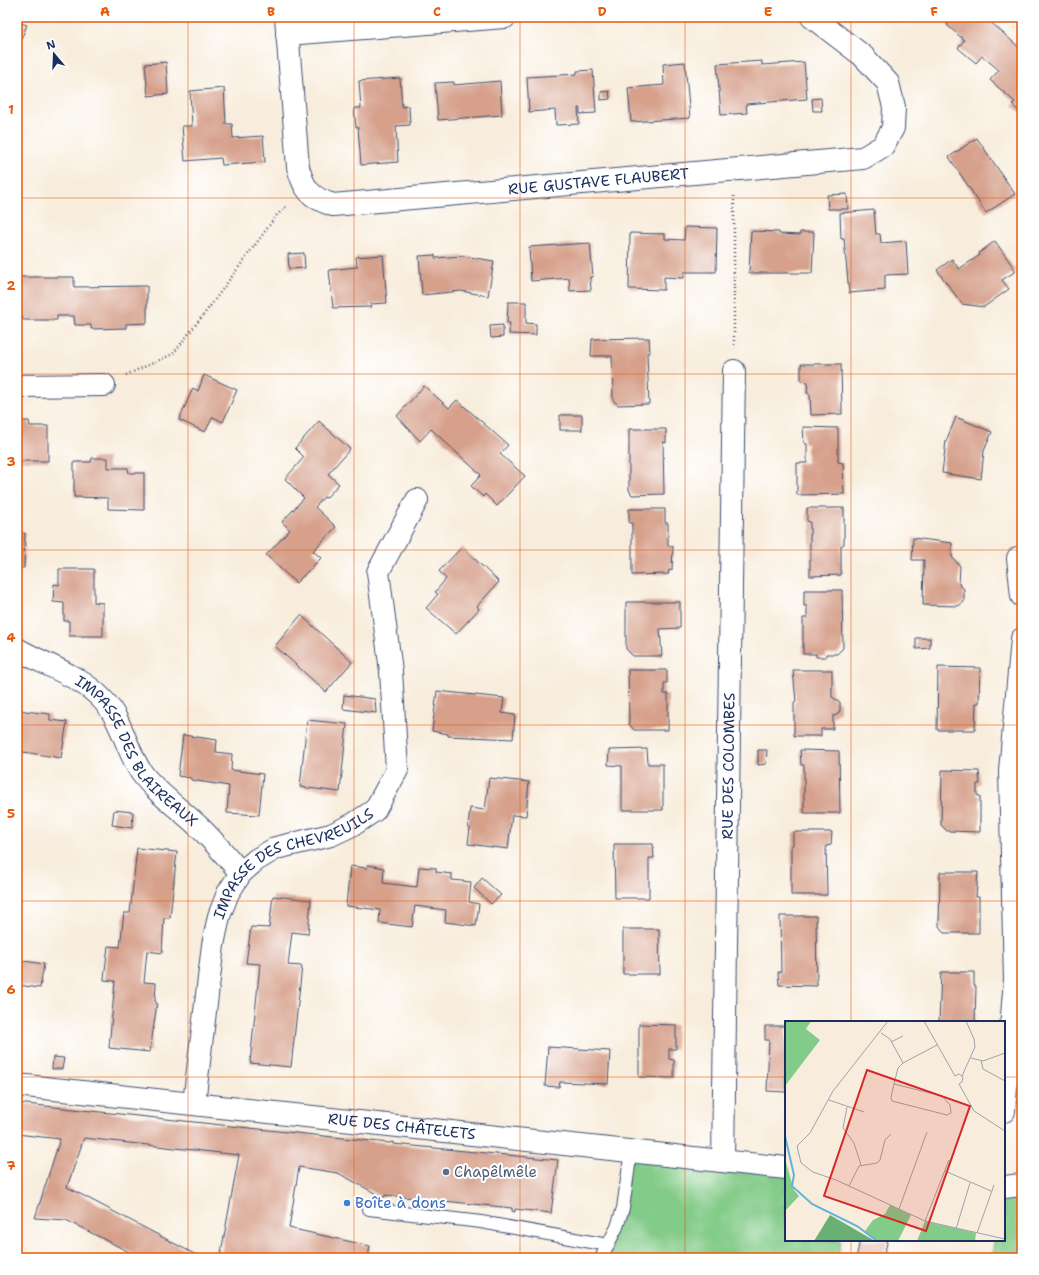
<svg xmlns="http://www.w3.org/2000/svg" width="1039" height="1275" viewBox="0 0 1039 1275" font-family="'Shantell Sans',sans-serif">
<rect width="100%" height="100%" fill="#fff"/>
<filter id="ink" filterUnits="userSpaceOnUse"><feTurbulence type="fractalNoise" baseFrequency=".025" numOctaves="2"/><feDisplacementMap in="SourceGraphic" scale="8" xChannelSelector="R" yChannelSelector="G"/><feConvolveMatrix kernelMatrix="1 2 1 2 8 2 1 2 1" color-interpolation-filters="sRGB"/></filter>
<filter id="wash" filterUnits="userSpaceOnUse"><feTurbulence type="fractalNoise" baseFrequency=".012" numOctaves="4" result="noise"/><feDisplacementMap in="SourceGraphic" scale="16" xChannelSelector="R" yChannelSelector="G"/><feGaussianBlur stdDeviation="0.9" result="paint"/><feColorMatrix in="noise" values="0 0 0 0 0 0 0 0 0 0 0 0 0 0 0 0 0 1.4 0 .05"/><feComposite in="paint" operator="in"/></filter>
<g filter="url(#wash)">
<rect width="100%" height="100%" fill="#f8eddc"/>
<g fill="#83cb88" stroke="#4f7d73">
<path d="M631,1151L786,1167V1240H841L838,1258H597L608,1245Z"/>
<path d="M1022,1185V1258H992L994,1240H1004V1187Z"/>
</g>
<g id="blocks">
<g fill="#d6a08b">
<path d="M953,17H985L1022,50V114L1012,105L1015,102L990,80L999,70L982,56L976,63L958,48L964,40L947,25Z"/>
<path d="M17,22L27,25L20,42L17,40Z"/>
<path d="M762,61V65L804,62L807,99L746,104L747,113L721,115L717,64Z"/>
<path d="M166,62L168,94L148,96L145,64Z"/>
<path d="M685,62L690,118L631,122L628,88L664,85L663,64Z"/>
<path d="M593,70L596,113L580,114V108H578L579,124L556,125L555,110L529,112L527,77L577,74V71Z"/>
<path d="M400,78L402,107L409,106L410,125L396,126L398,162L361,165L358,127H356L354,108H361L359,81Z"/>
<path d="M500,81L502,115L438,120L435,83L454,82V85Z"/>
<path d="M224,88L226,124H232L233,138L263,136L265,162L222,165L221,158L185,161L182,126H192L190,91Z"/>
<path d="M609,91L610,99L601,100V92Z"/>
<path d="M821,98L822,111H813L812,99Z"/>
<path d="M977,138L1015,194L986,213L949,157Z"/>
<path d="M847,194L848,209H828L827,195Z"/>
<path d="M874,210L876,234H880L881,243L906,241L908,274L885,275V290L849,293L844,239H841L840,213Z"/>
<path d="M685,227L717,228L716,272H684V278L664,277V290L629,289L630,233L665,234V239L684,240Z"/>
<path d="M751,231L779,232V234L800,235V232H814L812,273H749Z"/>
<path d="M995,241L1016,271L1002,280L1009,289L984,307L962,304L937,270L952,259L959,269L980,255L979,253Z"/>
<path d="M590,243L593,277H590L591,290L570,291L569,278L531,281L529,247Z"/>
<path d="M304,253L305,268L289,269L288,254Z"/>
<path d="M383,255L387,303L370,304L371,307L333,308L329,270L357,267L356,257Z"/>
<path d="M435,255V258L463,256L494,261L488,296L461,291L422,295L419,256Z"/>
<path d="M17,277H74V287L147,286V323L126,324V328L91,329V325H75L74,316H57V320H23L22,316H17Z"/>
<path d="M508,302H526V323L536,324V335L509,334L510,323H507Z"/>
<path d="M503,325V337L491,338L490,326Z"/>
<path d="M649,338L650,353H647L649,404L618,405L613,400L612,356H591L592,339Z"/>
<path d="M801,364H841L842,414L811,415L810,394L807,393L808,382L801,381Z"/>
<path d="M204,375L237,390L223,422L213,417L205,432L179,420L193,388L198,391Z"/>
<path d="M424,386L449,408L457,400L508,445L500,454L525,476L497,506L485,494L483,497L471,486L481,475L431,429L420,441L397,416Z"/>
<rect x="560" y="415" width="22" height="15"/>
<path d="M956,417L992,432L984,451L981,479L942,473L946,441Z"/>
<path d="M17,421H29L30,426H48V461H17Z"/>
<path d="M319,421L350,449L328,474L339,484L326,498L324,497L315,507L336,527L313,551L321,558L296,583L266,555L290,530L282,522L304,498L285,479L304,457L295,448Z"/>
<path d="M803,427L838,428V462L843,463L844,494L797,495V463H807V444L804,443Z"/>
<path d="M629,429H666V443L663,442L664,494L632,495L629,490Z"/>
<path d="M92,458H108V468H128L129,473H144V510L108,509V498L74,497V462H91Z"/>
<path d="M807,508H844V544L841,546V575L810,576V522L807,521Z"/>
<path d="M629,509H665V523H668V546H673L672,570L668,571L669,574L632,575V523H629Z"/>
<path d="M17,533H25L24,568H17Z"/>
<path d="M913,538L952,543V557L960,566L959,584L964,589V602L958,606L923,605L924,560H912Z"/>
<path d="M462,547L499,582L477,606L479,609L456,634L426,608L438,594L435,592L446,579L439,571Z"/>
<path d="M59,569H94V602L103,603V636H69V621H64V603L53,602L54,584L59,585Z"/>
<path d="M804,590H842L843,648L837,654H826V657H816V654H803V618H807V606H804Z"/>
<path d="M626,602H680V628L660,629L662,656H633L626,649Z"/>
<path d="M301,615L352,662L326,692L275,646Z"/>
<path d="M916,638H930V648L916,649Z"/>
<path d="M938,667L980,668L979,703H976L975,730H937Z"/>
<path d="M628,670H667V683H664V694H668V730H634L629,724Z"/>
<path d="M793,670H832V697L840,702V711L837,715L833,716V729H821V736H794V702H796Z"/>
<path d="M437,691L504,698L502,713L515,715L513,739L448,736V734L432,731Z"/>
<path d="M344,695L375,699L376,713L343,709Z"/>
<path d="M17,710L50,714V720L67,722L61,758L17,751Z"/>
<path d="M307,720L347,724L340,792L300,787Z"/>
<path d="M183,735L217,740L216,752L232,754L231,770L263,774L259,815L227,813L229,786L191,780V778L178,776Z"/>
<path d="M647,749L648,764H663V810H622V766L608,765L609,750Z"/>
<path d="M758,750H767L766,764L758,765Z"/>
<path d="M800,750L839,751L840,813H804V765H801Z"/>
<path d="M942,770L979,771L980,784H977V795L980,796V832L947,831L941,825Z"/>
<path d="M489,778L529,782L526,816L512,815L508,849L468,844L470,828L468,827L470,808L485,810Z"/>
<path d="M114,810L133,812L132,828L112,825Z"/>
<path d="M793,832H832L831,845L826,846L827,895H791V845H793Z"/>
<path d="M614,844H653L654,858H649V898H615Z"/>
<path d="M137,848L177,852L170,918H164L162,953L147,951L144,982L156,983L155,1001L157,1003L150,1052L109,1048L115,981L104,980V978L108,946L120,947L124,913H130Z"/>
<path d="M368,865L384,868L383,883L417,887L419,867L436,868V872L452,874V880L471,882L469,902L479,904L476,926L445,922L446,910L415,906L412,927L379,923L380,910L346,906L350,866L367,868Z"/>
<path d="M940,872H978L976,897H979V933H944L939,926Z"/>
<path d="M482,878L501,895L491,904L474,888Z"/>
<path d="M273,896L311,900L308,934L292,932L288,965L302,966L291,1067L250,1063L260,964L246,963L251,927L269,928Z"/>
<path d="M780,916H816L817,986L779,985L778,972H781Z"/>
<path d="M623,929H659L660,974H623Z"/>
<path d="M17,960L44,964L40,988L17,985Z"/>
<path d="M941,972H974V986H976L975,1022H939Z"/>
<path d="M639,1024L676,1025V1049H669V1059L674,1060V1078L639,1077Z"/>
<path d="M765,1026H786V1092L767,1091L769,1040H765Z"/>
<path d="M548,1047L610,1051L608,1084L560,1082L559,1087L545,1086Z"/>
<path d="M53,1057L64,1058L62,1069H52Z"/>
<path d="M17,1103L389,1143L393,1142V1144L558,1160L551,1213L515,1209V1212L512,1211V1208L385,1195V1197H382L338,1173L299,1167L289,1228L370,1246L368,1258H220L239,1155L84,1138L67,1187L202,1258H141L66,1220L35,1218L60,1139L17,1134Z"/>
<path d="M860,1240H888L883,1258H856Z"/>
</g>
</g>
</g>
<g filter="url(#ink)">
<use href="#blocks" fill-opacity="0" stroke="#3c4c71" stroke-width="1"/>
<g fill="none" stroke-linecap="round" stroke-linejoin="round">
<g stroke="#3c4c71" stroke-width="14">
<g id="lane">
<path d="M369,1209L481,1222L608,1245"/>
<path d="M601,1258L617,1227L623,1208L631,1151"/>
</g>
</g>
<g stroke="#3c4c71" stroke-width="24">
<g id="street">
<path id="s1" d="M286,17L298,167C304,190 311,198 333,205L863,158L883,146L893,128L894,107L888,83L863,56L812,17"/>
<path d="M287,34L505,17"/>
<path d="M17,386L104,385"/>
<path d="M1018,558L1022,596"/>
<path id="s2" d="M17,649C45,665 81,676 103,700C122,720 126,749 141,772C156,793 179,808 198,826C213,840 227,857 241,873"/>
<path id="s3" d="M17,1085L786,1168"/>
<path id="s4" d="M194,1103L213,945L219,916L228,893L241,873L256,860L276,848L331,835L354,824L375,810L397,770L391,671L378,572L417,500"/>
<path d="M1004,1111L1015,980L1010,771L1022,639"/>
<path id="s5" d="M723,1161L734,371"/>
<path d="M1004,1187L1022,1185"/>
</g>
</g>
<g stroke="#3c4c71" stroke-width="2.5" stroke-dasharray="1 3" stroke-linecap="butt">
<path d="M734,196V347"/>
<path d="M126,375L173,354L208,309L277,215L288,205"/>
</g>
<use href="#lane" stroke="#fff" stroke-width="12"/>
<use href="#street" stroke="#fff" stroke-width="22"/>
</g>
</g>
<path fill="none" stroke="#e8590c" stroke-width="1" stroke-opacity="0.55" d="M188,17V1258M354,17V1258M520,17V1258M685,17V1258M851,17V1022M17,198H1022M17,374H1022M17,550H1022M17,725H1022M17,901H1022M17,1077H786M1004,1077H1022M851,1240V1258"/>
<circle fill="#5c6f8a" stroke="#fff" stroke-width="1.5" cx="446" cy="1172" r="4"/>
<circle fill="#3f7fe0" stroke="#fff" stroke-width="1.5" cx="347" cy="1203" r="4"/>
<g text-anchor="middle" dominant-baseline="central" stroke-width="4" stroke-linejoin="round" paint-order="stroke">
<g font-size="15" fill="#1b2f5e" stroke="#fff">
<text stroke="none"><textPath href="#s1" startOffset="472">RUE GUSTAVE FLAUBERT</textPath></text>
<text stroke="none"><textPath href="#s2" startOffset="162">IMPASSE DES BLAIREAUX</textPath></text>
<text stroke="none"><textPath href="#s5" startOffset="395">RUE DES COLOMBES</textPath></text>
<text stroke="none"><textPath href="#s4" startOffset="285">IMPASSE DES CHEVREUILS</textPath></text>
<text stroke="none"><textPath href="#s3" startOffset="387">RUE DES CHÂTELETS</textPath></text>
</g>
<g font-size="15" fill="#4e5e75" stroke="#fff" text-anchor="start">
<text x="454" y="1172">Chapêlmêle</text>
</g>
<g font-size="15" fill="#366cbe" stroke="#fff" text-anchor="start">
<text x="355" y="1203">Boîte à dons</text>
</g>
</g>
<g transform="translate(785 1021)">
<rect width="220" height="220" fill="#f8eddc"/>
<path d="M0,0H26L21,8L35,19L0,65ZM0,138L9,169L14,175L0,190ZM105,184L126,194L113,220H92L80,210L88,199L100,193ZM140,200L191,212L190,220H132Z" fill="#83cb88"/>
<path d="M45,194L90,220H29Z" fill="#6aaf74"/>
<path fill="none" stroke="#60b4dc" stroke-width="2" d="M0,115L9,154L7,165L27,183L72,205L92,220"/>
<path fill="none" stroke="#a0a1aa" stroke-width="1" d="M103,0L48,70L25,112L12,125L16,142L28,151L51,159L140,200L220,218M139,0L170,55M96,12L105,18L118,42L152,24M106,21L118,15M186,37L198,40L220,32M196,39L198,48L220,60M170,55L174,53L178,56L177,61L174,63M177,55L190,26L189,18L181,0M109,63L157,75L165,84L166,92L162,94L107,80L106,76L109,63L113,47L118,42M174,63L189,90L220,110M44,79L79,91M62,86L58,107L69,122L76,144M160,150L206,170M64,165L74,145L92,142L95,139L100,119L106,113M114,188L142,111M140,200L164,139M171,208L185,162M192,212L209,164"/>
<path fill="#d62828" fill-opacity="0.15" stroke="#d62828" stroke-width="2" d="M82,49L185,85L141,210L39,175Z"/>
<rect width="220" height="220" fill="none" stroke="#1b2f5e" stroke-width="2"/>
</g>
<rect width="1039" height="1275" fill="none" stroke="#fff" stroke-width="44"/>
<g transform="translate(54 54) rotate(341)" stroke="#ffffff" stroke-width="3" paint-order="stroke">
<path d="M0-3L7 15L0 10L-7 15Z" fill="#1b2f5e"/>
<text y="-6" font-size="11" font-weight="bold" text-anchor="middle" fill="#1b2f5e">N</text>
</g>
<rect x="22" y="22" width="995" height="1231" fill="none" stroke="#e8590c" stroke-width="1.5"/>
<g font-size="13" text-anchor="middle" font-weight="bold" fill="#e8590c">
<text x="105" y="16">A</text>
<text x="271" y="16">B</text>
<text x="437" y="16">C</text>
<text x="602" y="16">D</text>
<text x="768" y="16">E</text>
<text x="934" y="16">F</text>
<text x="11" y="114">1</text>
<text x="11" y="290">2</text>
<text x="11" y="466">3</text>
<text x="11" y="642">4</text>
<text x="11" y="818">5</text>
<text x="11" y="994">6</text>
<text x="11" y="1170">7</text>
</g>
</svg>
